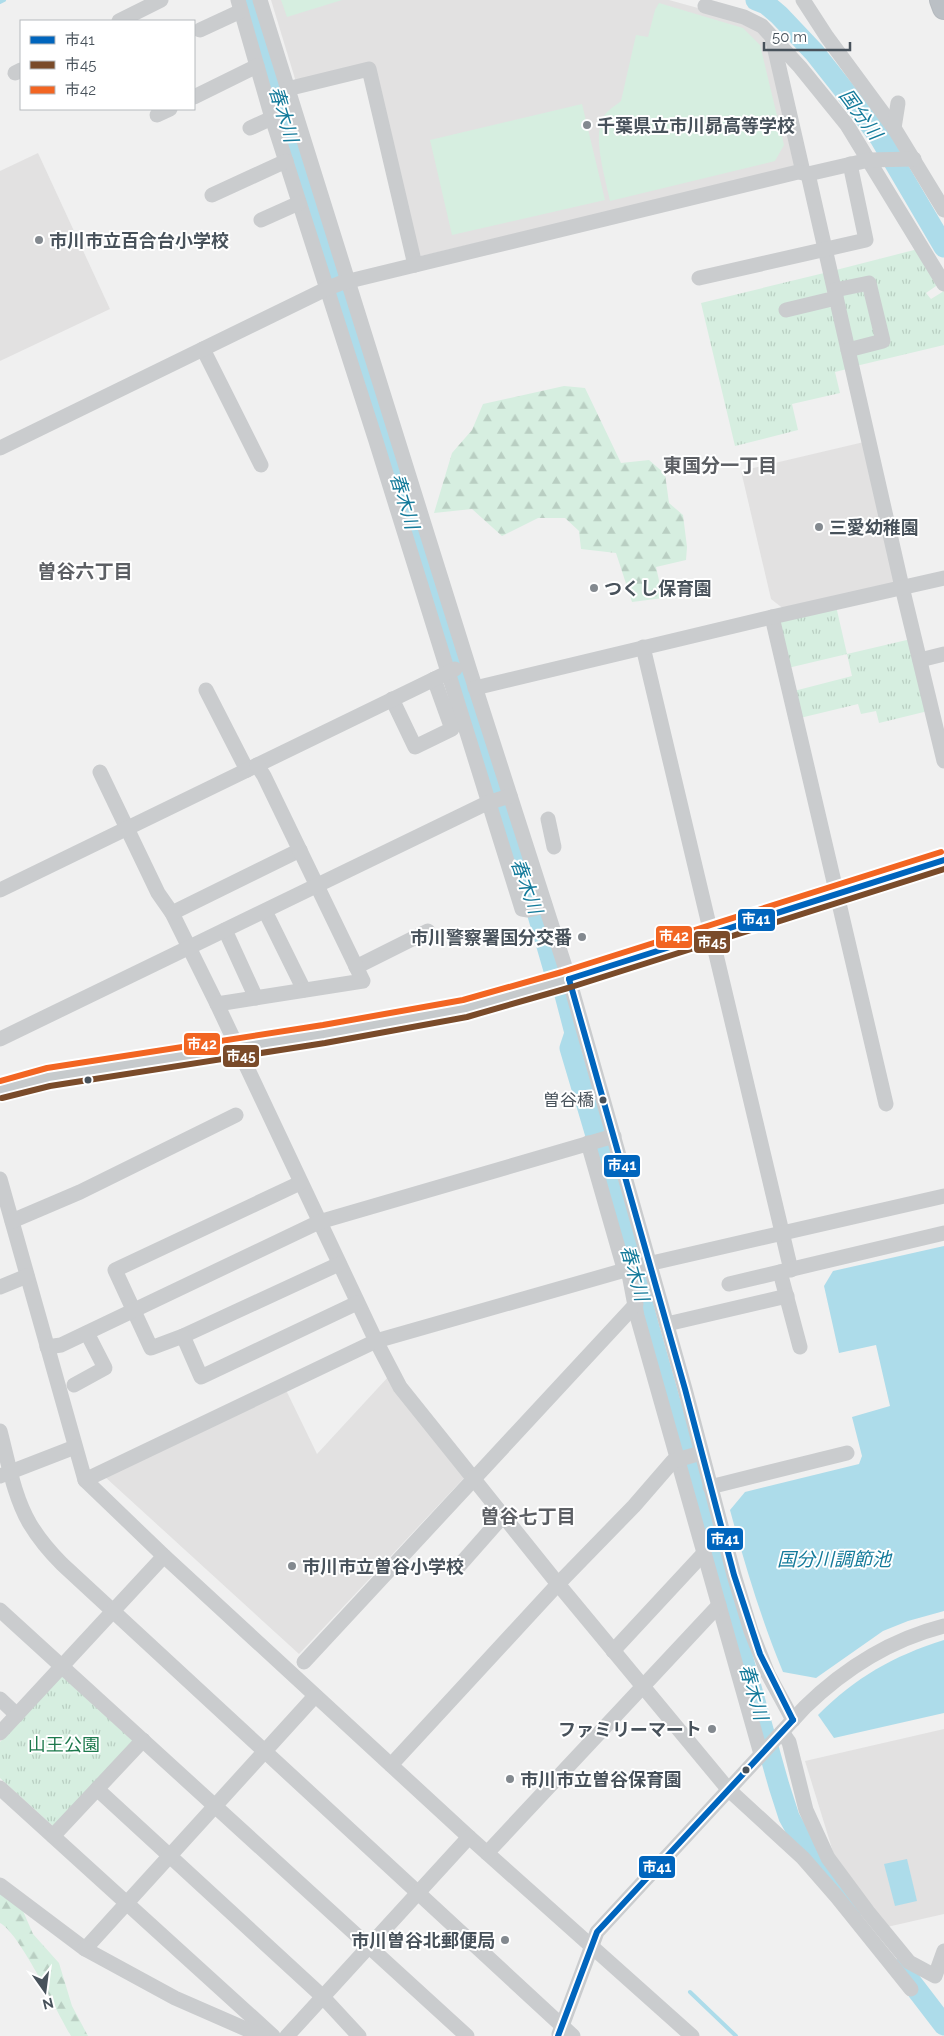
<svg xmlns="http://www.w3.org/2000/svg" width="944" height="2036" viewBox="0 0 944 2036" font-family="Raleway,'Noto Sans JP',sans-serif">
<defs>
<pattern id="grass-tufts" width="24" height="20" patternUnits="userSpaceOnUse" patternTransform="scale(1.25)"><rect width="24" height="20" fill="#d6eee0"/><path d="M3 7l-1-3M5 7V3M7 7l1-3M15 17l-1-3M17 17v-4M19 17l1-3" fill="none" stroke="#b9cec2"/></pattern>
<pattern id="forest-firs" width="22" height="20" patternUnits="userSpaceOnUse" patternTransform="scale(1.25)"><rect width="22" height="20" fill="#d6eee0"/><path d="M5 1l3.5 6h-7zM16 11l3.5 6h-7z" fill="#b9cec2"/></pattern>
</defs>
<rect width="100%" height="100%" fill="#f0f0f0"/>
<g fill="#e2e1e1">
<path d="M271,0H669L716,13L767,35L798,167L417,257L372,63L296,82Z"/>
<path d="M38,153L110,309L0,361V171Z"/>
<path d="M864,442L898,583L785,610L771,599L741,471Z"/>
<path d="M389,1376L464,1478L299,1654L104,1476L286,1390L317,1454Z"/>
<path d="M944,1729V1914L887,1927L834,1855L805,1761Z"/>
</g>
<g fill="url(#grass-tufts)">
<path d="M918,249L939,284L926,293L931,299L944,291V345L856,366L853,356L889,345L874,278L839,282L836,270Z"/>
<path d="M824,273L828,290L825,295L826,305L833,309L847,369L835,372L840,393L792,404L798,430L735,446L701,303Z"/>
<path d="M863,290L877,335L853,345L841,300L844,294Z"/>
<path d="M836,606L847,654L911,639L928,711L879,723L876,711L861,714L858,704L800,718L794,691L852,676L847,654L788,668L779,620Z"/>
<path d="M61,1675L133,1741L54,1827L0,1778V1742Z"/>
</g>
<g fill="url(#forest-firs)">
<path d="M564,386L585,388L621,463L649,460L665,474L669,503L683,515L687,547L686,560L656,567L663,598L632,602L616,553L581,549L579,531L565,518H538L502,536L472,509L434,513L452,453L472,430L483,404Z"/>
<path d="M0,1893L23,1911L33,1934L59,1963L72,2006L88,2036H71C58,2014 19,1932 0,1923Z"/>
</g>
<g fill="#d6eee0">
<path d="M281,0H342L287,17Z"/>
<path d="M659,3L743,28L760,45L784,145L775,161L610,201C606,180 593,140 602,120C605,111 614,107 621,101L636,35L648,37L655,10Z"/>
<path d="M582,104L605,200L452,235L430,140Z"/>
</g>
<g fill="#addcea">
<path d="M944,1246V1611L908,1621L883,1631L816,1678L783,1672C761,1619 745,1565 730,1510L745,1492L859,1464L862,1456L852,1417L890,1406L876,1345L839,1353L824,1286L833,1271Z"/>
<path d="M944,1640V1713L834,1738L818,1715C856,1677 893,1656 944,1640Z"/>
<path d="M907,1859L917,1901L895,1906L884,1864Z"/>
</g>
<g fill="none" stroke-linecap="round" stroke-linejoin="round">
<g stroke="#addcea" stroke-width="4">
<path d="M0,2L4,0"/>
<path d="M690,1992L736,2036"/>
</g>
<g stroke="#addcea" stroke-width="21">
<path d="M248,0L397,482L525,887L531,891L556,977L564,991L575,1033L570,1048L611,1186L648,1324L779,1786L789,1817L804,1844L854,1907"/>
<path d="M756,0L766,4L779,15L814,52L844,90L880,138L944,247"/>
<path d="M901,1969L944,2025"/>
</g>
<g stroke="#b5babf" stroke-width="24">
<path id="highway" d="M941,0L944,8"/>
</g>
<g stroke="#caccce" stroke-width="15">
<path d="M238,0L272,118L375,438L522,909L528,910L545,906"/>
<path d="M260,0L470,671L569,979L685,1389L734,1575L751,1631L768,1674L793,1720"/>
<path d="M803,0L827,37L894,128L944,210"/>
<path d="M705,6L744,17L762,26L800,67L847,125L944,284"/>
<path d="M119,21L161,0"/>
<path d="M200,30L241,11"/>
<path d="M772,37L803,172"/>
<path d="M15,73L21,70"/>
<path d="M287,89L369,69L415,265"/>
<path d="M194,97L257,66"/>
<path d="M157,115L170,109"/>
<path d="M250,128L272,118"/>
<path d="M894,128L898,103"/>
<path d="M808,174L902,587L944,761"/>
<path d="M212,195L286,161"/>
<path d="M261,220L299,203"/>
<path d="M699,278L866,240L850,164"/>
<path d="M835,290L869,283L883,341L848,350"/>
<path d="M786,310L836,298"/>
<path d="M203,349L261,465"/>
<path d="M0,448L326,289L341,283L798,172L808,174L869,160L914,159"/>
<path d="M772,617L886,1104"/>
<path d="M643,647L791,1270"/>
<path d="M920,660L944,654"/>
<path d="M475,688L772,617L944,578"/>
<path d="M206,690L247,770"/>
<path d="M392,699L415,747L452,729L434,679"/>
<path d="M100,772L158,893L172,913L217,1004L376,1341L400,1387L558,1584L728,1789L803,1858L837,1897L911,1989"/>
<path d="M548,819L554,847"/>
<path d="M0,890L455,669"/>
<path d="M265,911L304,990"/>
<path d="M172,913L300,850"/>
<path d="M225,930L256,998"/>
<path d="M356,967L428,931"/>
<path d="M217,1004L363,981L264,776L257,765"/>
<path d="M0,1039L487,803L510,796"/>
<path d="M588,1143L623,1265L629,1274L637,1316L761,1754"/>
<path d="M0,1179L85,1480L164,1556L469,1837L692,2036"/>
<path d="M300,1183L115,1270L151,1348L183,1336L339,1264"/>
<path d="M12,1221L80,1192L236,1115"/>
<path d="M780,1272L800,1347"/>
<path d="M729,1284L944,1233"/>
<path d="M0,1287L27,1276"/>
<path d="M667,1324L787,1296"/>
<path d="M183,1336L201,1377L357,1303"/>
<path d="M47,1347L61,1345L319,1222L614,1136"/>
<path d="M74,1385L105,1368L87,1333"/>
<path d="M0,1431C8,1461 14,1497 30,1524C39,1539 50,1552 62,1564L573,2036"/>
<path d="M0,1476L75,1447"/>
<path d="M85,1480L376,1341L639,1266L944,1196"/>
<path d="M710,1487L847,1453"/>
<path d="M458,1567L503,1516"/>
<path d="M0,1610L467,2036"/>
<path d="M613,1651L704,1553"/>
<path d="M304,1662L636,1304"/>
<path d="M0,1699L17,1715"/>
<path d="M782,1732L789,1742L806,1810L828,1858L868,1912L909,1962L935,1976L944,1951"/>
<path d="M0,1733L164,1556"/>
<path d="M391,1765L558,1584L634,1506L673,1461L701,1453"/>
<path d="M0,1788L273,2036"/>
<path d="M97,1789L322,1996L359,2036"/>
<path d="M53,1836L143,1740"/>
<path d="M487,1853L719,1605"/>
<path d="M0,1885L85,1949L175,1998L262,2036"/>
<path d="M85,1949L315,1696"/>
<path d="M559,2034L597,1932L805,1707C845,1668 889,1640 944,1626"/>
<path d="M287,2036L469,1837"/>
</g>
<path stroke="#c6cacc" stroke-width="19" d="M0,1090L48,1077L324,1034L465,1009L565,980L944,860"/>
<use href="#highway" stroke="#bbc0c5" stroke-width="22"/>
<g stroke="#fff" stroke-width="10">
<g id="bus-1">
<path d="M569,979L685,1389L734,1575L760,1654L793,1720"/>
<path d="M569,979L944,860"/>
<path d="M558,2036L597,1932L793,1720"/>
</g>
</g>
<g stroke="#fff" stroke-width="10">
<path id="bus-2" d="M2,1098L50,1086L325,1043L467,1017L568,988L944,869"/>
</g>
<g stroke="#fff" stroke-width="10">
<path id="bus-3" d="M0,1081L47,1068L323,1025L463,1000L562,972L941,852"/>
</g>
<use href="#bus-1" stroke="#0065bd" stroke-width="6"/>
<use href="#bus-2" stroke="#7a4b2a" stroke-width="6"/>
<use href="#bus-3" stroke="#f26522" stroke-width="6"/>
</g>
<g fill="#83898f" stroke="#fff" stroke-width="2">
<circle cx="587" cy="125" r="5"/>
<circle cx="39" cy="240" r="5"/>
<circle cx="819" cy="527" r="5"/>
<circle cx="594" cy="588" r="5"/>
<circle cx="582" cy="937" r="5"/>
<circle cx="292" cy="1566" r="5"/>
<circle cx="712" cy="1729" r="5"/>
<circle cx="510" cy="1779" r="5"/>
<circle cx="505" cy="1940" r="5"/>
</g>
<g fill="#48525b" stroke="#fff" stroke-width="2">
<circle cx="88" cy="1080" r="4.5"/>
<circle cx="603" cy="1100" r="4.5"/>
<circle cx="746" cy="1770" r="4.5"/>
</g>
<g text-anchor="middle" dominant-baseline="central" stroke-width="4" stroke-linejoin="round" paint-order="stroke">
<g font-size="17" fill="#48525b" stroke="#fff" text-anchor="end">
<text x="594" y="1100">曽谷橋</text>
</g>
<g font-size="18" font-weight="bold" fill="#48525b" stroke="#fff" text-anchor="start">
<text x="597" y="125">千葉県立市川昴高等学校</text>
<text x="49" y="240">市川市立百合台小学校</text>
<text x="829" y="527">三愛幼稚園</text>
<text x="604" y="588">つくし保育園</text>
<text x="572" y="937" text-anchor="end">市川警察署国分交番</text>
<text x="302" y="1566">市川市立曽谷小学校</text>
<text x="702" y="1729" text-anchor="end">ファミリーマート</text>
<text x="520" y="1779">市川市立曽谷保育園</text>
<text x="495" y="1940" text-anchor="end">市川曽谷北郵便局</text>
</g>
<g font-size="18" fill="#1d794d" stroke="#fff">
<text x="64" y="1744">山王公園</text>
</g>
<g font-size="19" font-style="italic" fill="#157b9b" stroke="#fff">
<text transform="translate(284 114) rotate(73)">春木川</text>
<text transform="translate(861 114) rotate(54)">国分川</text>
<text transform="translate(405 501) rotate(73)">春木川</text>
<text transform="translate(527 886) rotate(70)">春木川</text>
<text transform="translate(635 1273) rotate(74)">春木川</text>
<text x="834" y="1559">国分川調節池</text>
<text transform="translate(754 1692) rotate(74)">春木川</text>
</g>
<g font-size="19" font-weight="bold" fill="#5c5f64" stroke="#fff">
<text x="720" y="465">東国分一丁目</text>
<text x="85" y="571">曽谷六丁目</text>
<text x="528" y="1516">曽谷七丁目</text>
</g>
</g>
<g stroke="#fff" stroke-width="2">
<rect x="737" y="908" width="39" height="24" rx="5" fill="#0065bd"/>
<rect x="655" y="925" width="38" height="24" rx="5" fill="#f26522"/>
<rect x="693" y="930" width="38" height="24" rx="5" fill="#7a4b2a"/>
<rect x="183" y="1032" width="38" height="24" rx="5" fill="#f26522"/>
<rect x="222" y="1044" width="38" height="24" rx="5" fill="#7a4b2a"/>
<rect x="603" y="1154" width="38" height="24" rx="5" fill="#0065bd"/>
<rect x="706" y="1527" width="38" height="24" rx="5" fill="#0065bd"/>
<rect x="638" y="1855" width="38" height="24" rx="5" fill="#0065bd"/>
</g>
<g font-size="14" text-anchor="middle" font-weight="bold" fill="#fff">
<text x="756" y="924">市41</text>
<text x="674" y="941">市42</text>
<text x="712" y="947">市45</text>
<text x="202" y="1049">市42</text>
<text x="241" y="1061">市45</text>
<text x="622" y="1170">市41</text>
<text x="725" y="1544">市41</text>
<text x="657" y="1872">市41</text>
</g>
<rect x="20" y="20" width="175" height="90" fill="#ffffff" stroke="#b6babd"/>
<rect x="30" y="36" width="25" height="8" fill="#0065bd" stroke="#b6babd"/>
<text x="65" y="45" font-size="15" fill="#48525b">市41</text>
<rect x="30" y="61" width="25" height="8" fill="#7a4b2a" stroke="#b6babd"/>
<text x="65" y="70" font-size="15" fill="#48525b">市45</text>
<rect x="30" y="86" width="25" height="8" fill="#f26522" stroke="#b6babd"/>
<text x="65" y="95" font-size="15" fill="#48525b">市42</text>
<g transform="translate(45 1991) rotate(166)" stroke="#ffffff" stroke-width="4" paint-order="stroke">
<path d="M0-4L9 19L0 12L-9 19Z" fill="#48525b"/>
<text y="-8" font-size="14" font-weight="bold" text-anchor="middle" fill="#48525b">N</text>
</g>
<path d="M764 42v8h86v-8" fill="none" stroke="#48525b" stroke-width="2.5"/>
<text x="772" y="42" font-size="15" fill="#48525b" stroke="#ffffff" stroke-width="4" paint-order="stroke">50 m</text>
</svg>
